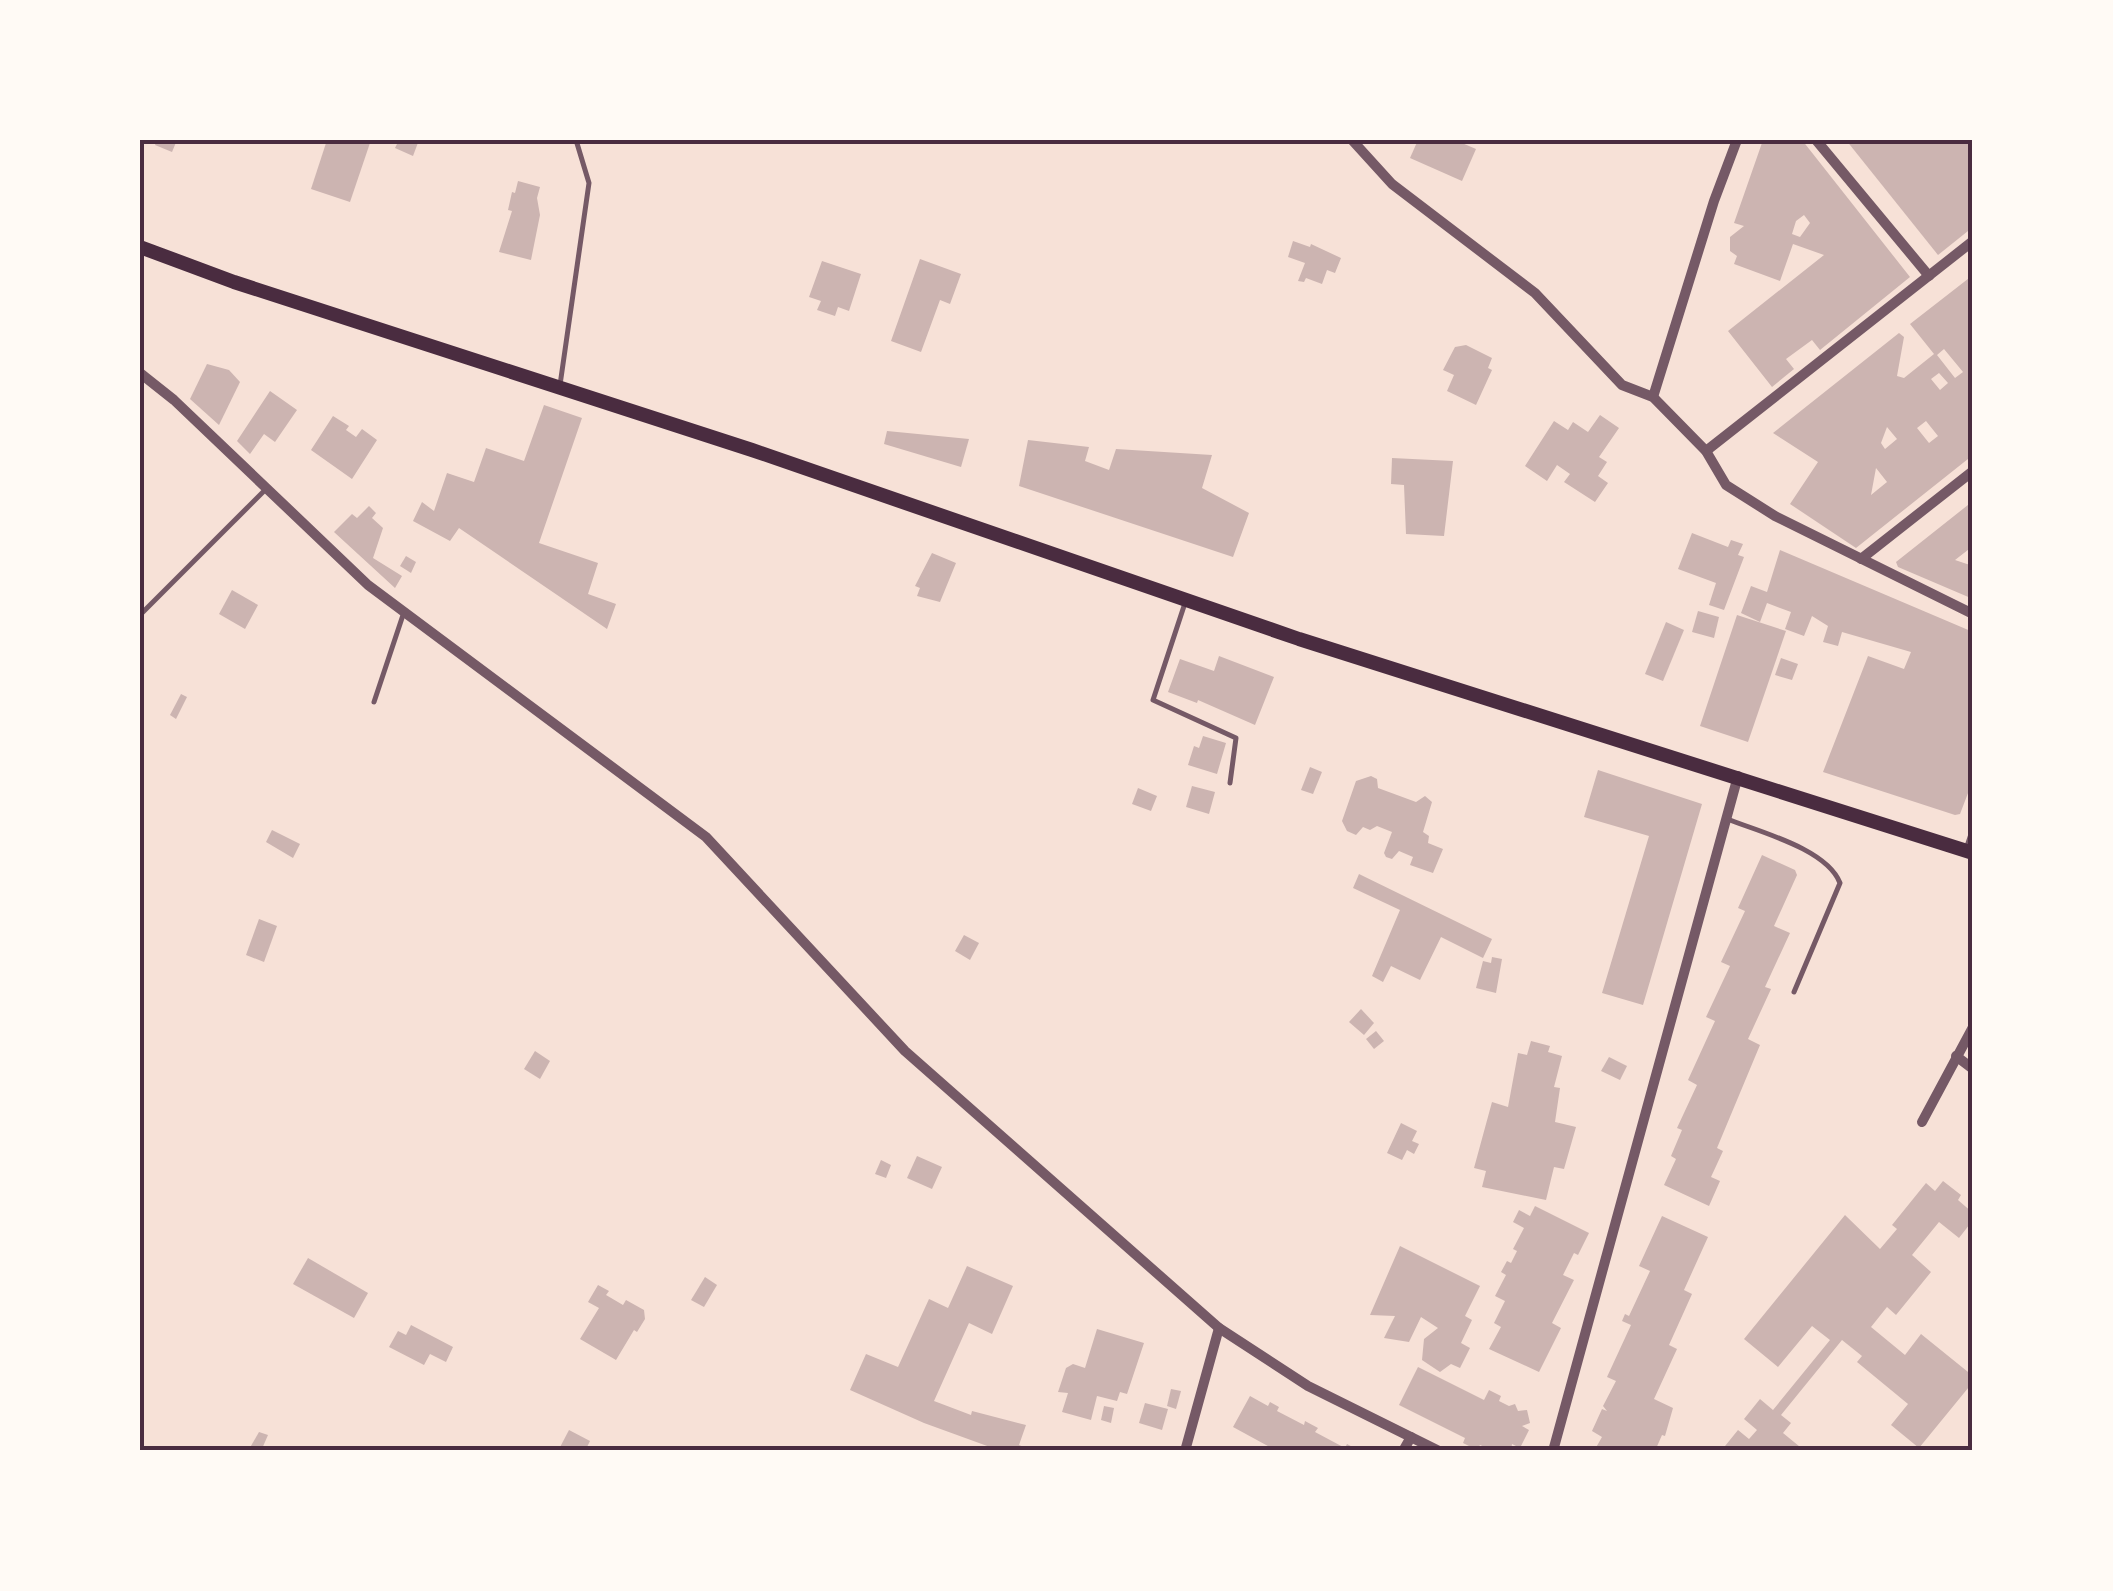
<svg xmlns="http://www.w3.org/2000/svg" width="2113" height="1591" viewBox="0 0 2113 1591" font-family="'Libre Baskerville',serif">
<rect width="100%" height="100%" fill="#f7e1d7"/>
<g fill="#ccb4b1" fill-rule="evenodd">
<path d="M157,140H177L172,152L155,145Z"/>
<path d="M327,140H371L350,202L311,189Z"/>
<path d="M399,140H419L413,156L395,148Z"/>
<path d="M1418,140H1455L1476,149L1462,181L1410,158Z"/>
<path d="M1763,140H1802L1910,277L1820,350L1812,340L1786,359L1794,369L1772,387L1728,331L1824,255L1793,244L1780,281L1734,264L1737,256L1730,251V237L1744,226L1734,223ZM1804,215L1810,223L1800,237L1792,234L1796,221Z"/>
<path d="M1846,140H1973V227L1938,255Z"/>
<path d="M518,181L540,187L537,198L540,215L531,260L499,252L512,211L508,210L512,192L515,193Z"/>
<path d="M1293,241L1310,247L1311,244L1341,258L1335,273L1327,270L1322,284L1306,278L1304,282L1298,281L1305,263L1288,257Z"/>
<path d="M920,259L961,274L950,304L940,300L921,352L891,341Z"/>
<path d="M822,261L861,274L849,311L838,307L835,316L817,310L821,301L809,297Z"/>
<path d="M1973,275V455L1856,548L1790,504L1818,462L1773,433L1899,333L1904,337L1897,376L1904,378L1934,354L1910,324ZM1944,349L1963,372L1955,378L1937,355ZM1939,373L1948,383L1940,390L1931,379ZM1926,421L1938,436L1929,443L1917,428ZM1887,427L1897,439L1885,449L1881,443ZM1876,468L1887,482L1871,495Z"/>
<path d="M1466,345L1492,358L1488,368L1492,370L1476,405L1447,391L1454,375L1443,370L1455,347Z"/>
<path d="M207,364L229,370L240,382L219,425L190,399Z"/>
<path d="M270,391L297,410L275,442L264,434L250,454L237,441Z"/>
<path d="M544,405L582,418L539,543L598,563L588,594L616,604L607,629L459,528L450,541L413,521L422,502L434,511L447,473L474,482L486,448L524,461Z"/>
<path d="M1600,415L1619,428L1599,457L1607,462L1598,476L1608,483L1595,502L1564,482L1570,474L1557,465L1547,481L1525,466L1554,421L1568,430L1573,422L1588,432Z"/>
<path d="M333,416L349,426L346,430L356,437L362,429L377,440L352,479L311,450Z"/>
<path d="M887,431L969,439L961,467L884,444Z"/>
<path d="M1028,440L1089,447L1085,461L1109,470L1116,449L1212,455L1202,488L1249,513L1233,557L1019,486Z"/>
<path d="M1392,458L1453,461L1444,536L1406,534L1404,485L1391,484Z"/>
<path d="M1973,501V546L1955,560L1973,566V599L1898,567L1896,562Z"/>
<path d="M369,506L376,513L372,518L383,528L373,558L402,576L395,588L334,532L352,514L357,518Z"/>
<path d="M1692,533L1728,547L1731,540L1743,544L1738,555L1744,557L1724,610L1709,605L1716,583L1678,569Z"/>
<path d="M1780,550L1973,632V780L1960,814L1955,815L1823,772L1868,656L1904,669L1911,652L1842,632L1838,646L1823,642L1828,626L1812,616L1804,636L1785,629L1791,612L1767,603L1760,622L1741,613L1751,586L1767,592Z"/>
<path d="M932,553L956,563L940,602L917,596L920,588L915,586Z"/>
<path d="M406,556L416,562L411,573L400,566Z"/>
<path d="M232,590L258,605L245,629L219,614Z"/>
<path d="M1698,611L1719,617L1714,638L1692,632Z"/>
<path d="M1737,615L1786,631L1748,742L1700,726Z"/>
<path d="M1666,622L1684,630L1663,681L1645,674Z"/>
<path d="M1219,656L1274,677L1255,725L1198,700L1197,703L1168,692L1180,659L1214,671Z"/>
<path d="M1781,658L1798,664L1792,680L1775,675Z"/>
<path d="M181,694L187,697L176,719L170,715Z"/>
<path d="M1203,736L1226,743L1217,774L1188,765L1194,746L1199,748Z"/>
<path d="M1310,767L1322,772L1313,794L1301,790Z"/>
<path d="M1598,770L1702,804L1643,1005L1602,993L1649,836L1584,817Z"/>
<path d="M1371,776L1377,779L1378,788L1416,802L1425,796L1432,802L1423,832L1429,836L1428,843L1443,849L1433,873L1410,865L1413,857L1399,851L1392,859L1386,857L1384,853L1392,832L1377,826L1370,830L1363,827L1356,835L1347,831L1342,821L1356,781Z"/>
<path d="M1192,786L1215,792L1209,814L1186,807Z"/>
<path d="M1138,788L1157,796L1151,811L1132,804Z"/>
<path d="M272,830L300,844L293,858L266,842Z"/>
<path d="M1762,855L1795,870L1797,875L1774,926L1790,933L1765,987L1771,989L1748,1039L1760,1045L1717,1148L1723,1151L1711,1177L1720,1181L1709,1206L1664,1185L1676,1159L1671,1156L1682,1130L1677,1128L1697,1085L1688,1080L1715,1021L1706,1017L1730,966L1721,962L1745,911L1738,908Z"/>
<path d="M1359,874L1492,939L1483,958L1441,937L1420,980L1391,966L1383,982L1372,976L1400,910L1353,888Z"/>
<path d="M259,919L277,926L264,962L246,955Z"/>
<path d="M964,935L979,943L970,960L955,951Z"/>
<path d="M1492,957L1502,959L1496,993L1476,988L1483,961L1491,963Z"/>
<path d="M1361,1009L1374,1023L1364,1035L1349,1022Z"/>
<path d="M1376,1031L1384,1041L1374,1049L1366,1039Z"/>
<path d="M1531,1041L1550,1046L1548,1052L1562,1056L1554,1087L1560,1088L1555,1122L1576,1127L1564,1169L1554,1167L1546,1200L1482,1187L1486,1171L1474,1168L1492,1102L1508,1107L1518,1053L1527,1055Z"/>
<path d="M535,1051L550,1061L540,1079L524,1069Z"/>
<path d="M1609,1057L1627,1066L1620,1080L1601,1071Z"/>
<path d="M1401,1123L1417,1131L1412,1141L1419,1144L1414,1154L1407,1150L1402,1160L1387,1153Z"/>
<path d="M917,1156L942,1167L932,1189L907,1178Z"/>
<path d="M881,1160L891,1165L886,1178L875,1174Z"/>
<path d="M1943,1181L1961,1195L1958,1200L1973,1213V1220L1959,1238L1939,1222L1912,1255L1931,1272L1896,1315L1887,1307L1871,1327L1905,1355L1921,1334L1973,1376V1382L1919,1448L1891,1425L1908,1404L1857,1362L1862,1356L1842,1340L1781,1415L1791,1423L1783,1433L1805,1451H1721L1738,1430L1749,1439L1757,1430L1744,1419L1760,1399L1773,1410L1830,1340L1812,1326L1778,1367L1744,1339L1845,1215L1880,1249L1897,1229L1892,1225L1926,1183L1935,1191Z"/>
<path d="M1535,1206L1589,1233L1578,1255L1574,1253L1563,1275L1574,1280L1552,1323L1561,1328L1539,1372L1489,1349L1501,1327L1494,1323L1505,1301L1495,1296L1506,1275L1501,1272L1507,1261L1511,1263L1517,1251L1513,1249L1524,1228L1513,1222L1519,1210L1530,1216Z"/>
<path d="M1662,1216L1708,1237L1684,1290L1692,1294L1669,1345L1677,1349L1654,1399L1673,1408L1665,1436L1662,1435L1655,1451H1594L1602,1437L1592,1431L1602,1409L1607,1411L1603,1406L1616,1381L1607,1377L1631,1325L1622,1321L1625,1314L1629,1316L1650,1271L1639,1266Z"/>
<path d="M1400,1246L1480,1286L1465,1316L1472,1320L1461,1343L1470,1348L1460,1368L1451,1364L1440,1372L1422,1360L1424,1339L1438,1328L1421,1317L1409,1342L1384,1338L1395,1316L1370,1315Z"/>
<path d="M308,1258L368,1293L354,1318L293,1284Z"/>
<path d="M967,1266L1013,1286L992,1334L969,1323L934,1401L971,1415L972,1411L1026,1425L1019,1445L1033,1451H1001L924,1423L850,1390L866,1354L898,1367L929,1299L948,1308Z"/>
<path d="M705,1277L717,1285L704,1307L691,1300Z"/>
<path d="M598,1285L609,1291L606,1295L623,1305L626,1300L644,1310L645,1319L637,1332L634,1330L616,1360L580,1339L599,1308L588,1302Z"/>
<path d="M411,1325L453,1347L446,1362L430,1354L424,1365L389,1347L398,1331L406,1335Z"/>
<path d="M1097,1329L1144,1343L1127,1394L1120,1392L1117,1401L1097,1396L1091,1420L1062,1412L1068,1393L1058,1392L1066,1368L1073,1364L1085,1368Z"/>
<path d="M1418,1367L1484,1400L1489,1390L1501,1396L1499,1401L1509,1406L1515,1404L1518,1411L1527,1410L1530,1423L1522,1426L1529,1430L1520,1448L1512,1444L1511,1451H1494L1480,1445L1477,1450L1463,1443L1465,1438L1399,1405Z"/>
<path d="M1171,1389L1181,1391L1176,1409L1167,1406Z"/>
<path d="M1250,1396L1268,1406L1270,1402L1279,1407L1277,1411L1304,1425L1305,1421L1318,1428L1315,1432L1345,1448L1347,1444L1360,1451H1277L1233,1427Z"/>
<path d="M1145,1403L1168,1409L1162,1430L1139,1423Z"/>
<path d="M1104,1406L1114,1408L1111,1423L1101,1420Z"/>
<path d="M569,1430L590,1441L585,1451H558Z"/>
<path d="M259,1432L268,1435L261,1451H248Z"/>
</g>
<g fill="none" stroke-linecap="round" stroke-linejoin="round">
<g stroke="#755966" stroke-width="5">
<path d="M560,385L589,183L576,140"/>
<path d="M1185,603L1153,700L1236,738L1230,783"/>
<path d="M140,615L265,490"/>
<path d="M374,702L403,615"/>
<path d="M1727,819C1760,832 1827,849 1840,883L1794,992"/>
</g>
<g stroke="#755966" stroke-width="10">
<path d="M1352,140L1392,184L1535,293L1622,385L1653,397L1706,451L1726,485L1775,516L1973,614"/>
<path d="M1816,140L1929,276"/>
<path d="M140,373L174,400L368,585L706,837L905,1051L1219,1328L1308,1386L1439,1451"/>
<path d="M1653,397L1714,201L1737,140"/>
<path d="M1706,451L1973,241"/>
<path d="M1861,559L1973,471"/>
<path d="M1968,851L1973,836"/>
<path d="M1956,1056L1973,1069"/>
<path d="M1922,1122L1973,1027"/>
<path d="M1185,1451L1219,1328"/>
<path d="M1403,1451L1411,1437"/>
<path d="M1553,1451L1738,776"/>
</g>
<path stroke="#4a2c40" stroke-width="14" d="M140,247L234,282L752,450L1299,639L1973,853"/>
</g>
<rect width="2113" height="1591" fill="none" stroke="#fffaf5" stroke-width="285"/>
<rect x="142" y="142" width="1828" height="1306" fill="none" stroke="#4a2c40" stroke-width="4"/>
</svg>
